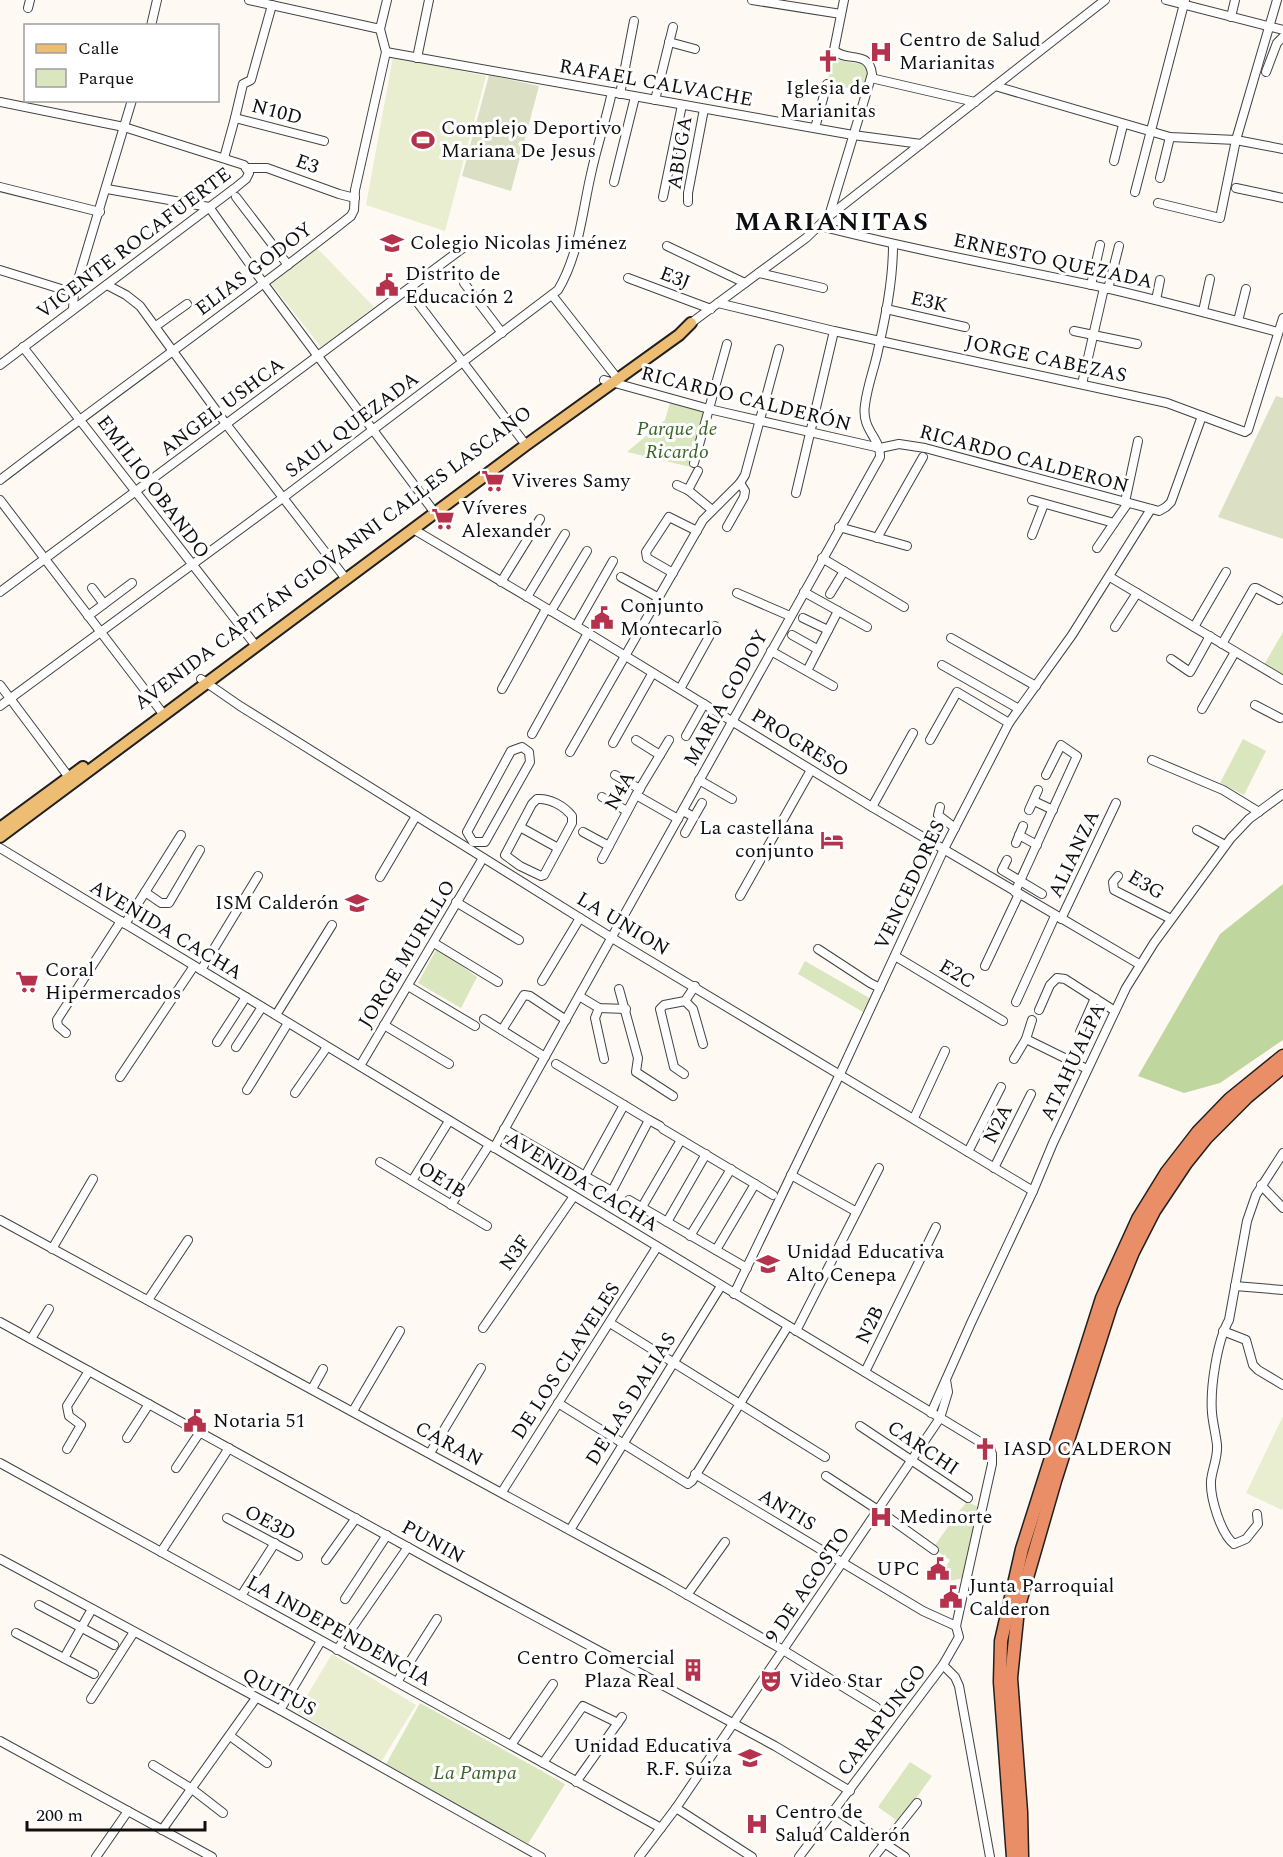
<svg xmlns="http://www.w3.org/2000/svg" width="1283" height="1857" viewBox="0 0 1283 1857" font-family="Spectral,serif">
<rect width="100%" height="100%" fill="#fefaf3"/>
<g fill="#d9e6be">
<path d="M833,59L865,65L870,70L866,92L827,84Z"/>
<path d="M671,399L709,409L695,468L627,452L665,420Z"/>
<path d="M1283,632V677L1264,665Z"/>
<path d="M1243,739L1266,751L1244,795L1220,783Z"/>
<path d="M437,948L477,977L461,1008L418,983Z"/>
<path d="M805,961L871,999L863,1012L798,974Z"/>
<path d="M967,1502L981,1508L965,1578L943,1582L938,1579L950,1560L933,1548L960,1510Z"/>
<path d="M420,1703L565,1784L528,1844L386,1764Z"/>
<path d="M910,1762L932,1776L899,1822L878,1807Z"/>
</g>
<path fill="#c0d69f" d="M1283,884V1040L1220,1083L1184,1093L1138,1076L1220,934Z"/>
<g fill="#dbdfc4">
<path d="M489,75L539,86L511,191L462,176Z"/>
<path d="M1276,396L1283,398V539L1218,517Z"/>
</g>
<g fill="#e8eecf">
<path d="M393,57L486,76L445,231L366,205Z"/>
<path d="M317,248L374,307L321,347L270,282Z"/>
<path d="M1283,1416V1507L1282,1510L1246,1493Z"/>
<path d="M332,1654L416,1705L381,1762L297,1712Z"/>
</g>
<g fill="none" stroke-linecap="round" stroke-linejoin="round">
<g stroke="#424242" stroke-width="10">
<g id="minor">
<path d="M249,0L380,29"/>
<path d="M752,0L841,14"/>
<path d="M1166,0L1283,30"/>
<path d="M272,5L251,80L243,84L235,118L324,141"/>
<path d="M28,8L30,0"/>
<path d="M1231,17L1235,0"/>
<path d="M151,26L157,0"/>
<path d="M669,42L695,49"/>
<path d="M386,52L853,135L921,144"/>
<path d="M417,58L429,0"/>
<path d="M1266,72L1277,43L1283,37"/>
<path d="M871,78L975,102"/>
<path d="M995,86L1170,137L1236,140L1283,149"/>
<path d="M620,94L634,21"/>
<path d="M655,100L673,27"/>
<path d="M0,102L124,127L244,165L249,173L246,179L235,188L0,365"/>
<path d="M815,128L827,84"/>
<path d="M224,158L235,118"/>
<path d="M1114,161L1123,125"/>
<path d="M246,168H267L339,194L355,198"/>
<path d="M1160,178L1170,137"/>
<path d="M614,182L635,97"/>
<path d="M0,187L100,212"/>
<path d="M1236,188L1283,198"/>
<path d="M107,189L209,207L264,284L435,513"/>
<path d="M1135,192L1185,0"/>
<path d="M236,197L288,265"/>
<path d="M663,197L682,105"/>
<path d="M688,202V193L704,109"/>
<path d="M1158,203L1220,218L1236,140L1277,0"/>
<path d="M829,216L872,74C869,49 846,63 834,50L844,0"/>
<path d="M820,226C916,251 1013,268 1110,289C1166,302 1222,317 1278,332"/>
<path d="M667,246L745,283"/>
<path d="M0,270L74,293"/>
<path d="M759,273L823,288"/>
<path d="M628,278L711,309"/>
<path d="M464,283L502,333"/>
<path d="M107,285L126,295L140,306L226,424L346,579"/>
<path d="M1091,285L1100,245"/>
<path d="M1108,289L1119,246"/>
<path d="M408,290L526,445"/>
<path d="M552,295L617,378"/>
<path d="M1156,300L1160,280"/>
<path d="M718,303L834,331L1167,403L1245,432L1248,430L1283,318"/>
<path d="M73,309L74,293L132,100"/>
<path d="M886,309L965,327"/>
<path d="M1203,311L1210,279"/>
<path d="M1238,321L1246,289"/>
<path d="M691,323L806,238L829,216L1105,0"/>
<path d="M156,326L187,304"/>
<path d="M1074,331L1137,344"/>
<path d="M23,347L256,646"/>
<path d="M604,380L709,409L880,448"/>
<path d="M1082,384L1104,288"/>
<path d="M880,448L899,444L925,448L1159,511L1166,507L1171,502L1202,416"/>
<path d="M694,463L727,344"/>
<path d="M0,480C116,391 236,307 351,216L354,210L355,190L386,52L380,29L387,0"/>
<path d="M677,485L688,490L711,509"/>
<path d="M688,490L698,471"/>
<path d="M796,493L834,331"/>
<path d="M0,500L164,715"/>
<path d="M1032,500L1114,523L1128,503"/>
<path d="M1125,502L1138,441"/>
<path d="M727,527L744,497L745,491L740,483"/>
<path d="M839,527L907,546"/>
<path d="M413,529L588,633L872,807L1139,964"/>
<path d="M1032,535L1044,504"/>
<path d="M877,538L923,457"/>
<path d="M1097,548L1114,523"/>
<path d="M822,558L904,607"/>
<path d="M673,573L647,558L646,552L669,517L697,531"/>
<path d="M621,577L659,598"/>
<path d="M1110,577L1283,680"/>
<path d="M501,582L540,519"/>
<path d="M92,588L104,604"/>
<path d="M0,592L463,248"/>
<path d="M804,592L867,627"/>
<path d="M737,593L790,616"/>
<path d="M830,594L844,571"/>
<path d="M527,597L565,534"/>
<path d="M551,611L587,551"/>
<path d="M88,616L132,583"/>
<path d="M803,618L828,630"/>
<path d="M576,626L613,561"/>
<path d="M1115,627L1137,593"/>
<path d="M1194,627L1226,572"/>
<path d="M792,635L817,649"/>
<path d="M951,638L1036,686"/>
<path d="M1222,644L1254,588H1256L1279,600"/>
<path d="M771,651L833,686"/>
<path d="M1171,659L1190,672L1210,636"/>
<path d="M942,665L1019,709"/>
<path d="M807,671L838,611"/>
<path d="M201,679L240,706L612,938L1033,1191"/>
<path d="M0,685L71,780"/>
<path d="M502,689L546,609"/>
<path d="M680,689L715,626"/>
<path d="M1255,705L1280,718"/>
<path d="M0,706L284,497L558,290C579,255 582,213 591,174C597,146 606,120 612,92"/>
<path d="M1202,709L1235,652"/>
<path d="M532,734L588,633"/>
<path d="M686,736L704,704"/>
<path d="M636,740L660,755"/>
<path d="M930,740L957,692L1009,723"/>
<path d="M613,743L652,674"/>
<path d="M522,747L529,752L530,762L485,842H473L467,832L511,751Z"/>
<path d="M570,752L703,520L740,483L745,475L779,349"/>
<path d="M1152,760L1223,790L1259,812"/>
<path d="M615,775L640,789"/>
<path d="M699,780L732,799"/>
<path d="M636,795L678,819"/>
<path d="M602,797L627,811"/>
<path d="M537,799C550,798 564,806 572,816V823L544,875L541,876L520,866L505,855L532,804Z"/>
<path d="M1034,801L1053,810"/>
<path d="M872,807L913,733"/>
<path d="M940,807L938,815L955,828"/>
<path d="M1029,810L1038,790"/>
<path d="M683,811L694,817L685,833"/>
<path d="M694,817L702,803"/>
<path d="M520,827L558,848"/>
<path d="M1197,830L1225,845"/>
<path d="M583,832L609,846"/>
<path d="M1019,835L1037,845"/>
<path d="M1016,843L1023,826"/>
<path d="M0,848L990,1448L992,1454V1464L956,1626"/>
<path d="M602,859L636,795L669,740"/>
<path d="M1007,860L1002,870L1042,894"/>
<path d="M1118,876L1113,882L1114,890L1171,919"/>
<path d="M380,877L416,816"/>
<path d="M145,892L161,903H169L200,850"/>
<path d="M1015,892L1077,756L1061,745L1046,775"/>
<path d="M740,896L811,770"/>
<path d="M456,902L519,940"/>
<path d="M1061,919L1116,803"/>
<path d="M125,924L181,835"/>
<path d="M434,943L498,982"/>
<path d="M818,949L870,983L880,988"/>
<path d="M895,956L1003,1021"/>
<path d="M985,966L1019,894"/>
<path d="M201,970L258,876"/>
<path d="M542,981L580,918"/>
<path d="M408,986L475,1026"/>
<path d="M619,989L638,1058L636,1072L673,1096"/>
<path d="M579,996L599,1008L626,1009"/>
<path d="M685,1001L693,1009L703,1044"/>
<path d="M1016,1002L1055,916"/>
<path d="M599,1008L595,1018L604,1059"/>
<path d="M1039,1010L1050,985L1057,978L1065,979L1115,1011"/>
<path d="M276,1015L332,925"/>
<path d="M484,1019L545,1057"/>
<path d="M384,1025L449,1064"/>
<path d="M502,1030L524,995L530,996L566,1020"/>
<path d="M1080,1032L1095,998"/>
<path d="M66,1033L58,1026L57,1020L121,921"/>
<path d="M1026,1039L1087,1069"/>
<path d="M217,1042L246,997"/>
<path d="M236,1047L262,1007"/>
<path d="M1014,1059L1026,1039L1032,1020"/>
<path d="M556,1064L649,1120L613,1189L610,1190L585,1176"/>
<path d="M360,1066L483,858"/>
<path d="M684,1074L674,1067L660,1009L664,1005L685,1001L695,986"/>
<path d="M120,1077L194,966"/>
<path d="M247,1090L288,1023"/>
<path d="M295,1093L327,1047"/>
<path d="M914,1118L945,1051"/>
<path d="M649,1120L660,1126"/>
<path d="M504,1129L585,1176L624,1105"/>
<path d="M663,1129L755,1184L716,1250"/>
<path d="M494,1148L880,457C881,438 861,430 865,405C867,388 873,372 877,355C885,319 893,282 893,245"/>
<path d="M968,1152L1001,1087"/>
<path d="M380,1162L487,1226"/>
<path d="M994,1168L1031,1094"/>
<path d="M791,1175L855,1211"/>
<path d="M412,1181L449,1121"/>
<path d="M755,1184L773,1195"/>
<path d="M1261,1185L1283,1208"/>
<path d="M629,1200L747,1268"/>
<path d="M451,1205L489,1145"/>
<path d="M642,1207L681,1140"/>
<path d="M0,1220L663,1581L783,1650L876,1707"/>
<path d="M667,1222L706,1154"/>
<path d="M690,1236L731,1169"/>
<path d="M52,1249L93,1179"/>
<path d="M1235,1286L1283,1290"/>
<path d="M734,1294L840,1074L944,849L1009,723L1072,635L1151,509"/>
<path d="M148,1300L188,1240"/>
<path d="M0,1322L442,1566L775,1746L850,1791"/>
<path d="M610,1323L825,1457"/>
<path d="M483,1328L574,1196"/>
<path d="M796,1331L879,1168"/>
<path d="M1223,1331L1246,1340L1253,1365L1258,1370L1283,1385"/>
<path d="M31,1339L49,1309"/>
<path d="M865,1372L936,1227"/>
<path d="M312,1389L323,1369"/>
<path d="M558,1403L688,1484L692,1481L788,1326"/>
<path d="M353,1411L400,1331"/>
<path d="M931,1413L971,1323L1033,1191L1053,1143L1126,988L1154,943L1231,838L1249,819L1283,794"/>
<path d="M860,1426L968,1498"/>
<path d="M127,1438L149,1404"/>
<path d="M67,1449L81,1425L69,1416L67,1406L89,1371"/>
<path d="M430,1453L481,1368"/>
<path d="M0,1463L661,1828"/>
<path d="M176,1468L200,1432"/>
<path d="M695,1474L923,1611L956,1626"/>
<path d="M826,1476L878,1510L934,1550"/>
<path d="M502,1492L657,1247"/>
<path d="M1257,1514L1258,1524L1246,1539L1234,1544C1221,1534 1210,1498 1211,1481C1212,1469 1218,1458 1217,1445C1216,1435 1213,1424 1212,1413C1210,1388 1217,1341 1229,1320L1247,1221L1256,1195L1283,1153"/>
<path d="M227,1518L298,1556"/>
<path d="M570,1530L721,1286"/>
<path d="M161,1552L229,1448"/>
<path d="M0,1559L280,1710L541,1857"/>
<path d="M326,1560L356,1518"/>
<path d="M687,1595L725,1542"/>
<path d="M241,1596L275,1543"/>
<path d="M345,1599L387,1535"/>
<path d="M39,1605L114,1645"/>
<path d="M16,1633L94,1674"/>
<path d="M337,1650L408,1547"/>
<path d="M64,1658L92,1609"/>
<path d="M943,1665L955,1677L959,1686L990,1857"/>
<path d="M397,1682L437,1619"/>
<path d="M91,1699L134,1632"/>
<path d="M280,1710L321,1641"/>
<path d="M230,1736L267,1763"/>
<path d="M0,1741L212,1857"/>
<path d="M511,1745L553,1684"/>
<path d="M543,1763L583,1706L618,1723"/>
<path d="M153,1765L192,1789L223,1813"/>
<path d="M576,1782L622,1717"/>
<path d="M676,1808L752,1857"/>
<path d="M836,1810L905,1857"/>
<path d="M162,1830L256,1698"/>
<path d="M96,1857L128,1811"/>
<path d="M639,1857L676,1808L940,1418L948,1392L946,1380"/>
<path d="M799,1857L943,1665L959,1637L956,1626"/>
<path d="M874,1857L917,1803"/>
</g>
</g>
<g stroke="#202020" stroke-width="14">
<g id="major">
<path d="M0,828L83,767"/>
<path d="M0,837L526,445L679,335L691,323"/>
</g>
</g>
<g stroke="#202020" stroke-width="15">
<g id="highway">
<path d="M1013,1857L1000,1682L1001,1641L1022,1549L1102,1298L1138,1219L1167,1172L1198,1132L1230,1099L1283,1056"/>
<path d="M1022,1857L1021,1812L1011,1678L1018,1609L1055,1481L1111,1306L1133,1252L1154,1211L1186,1163L1206,1138L1247,1097L1283,1067"/>
</g>
</g>
<use href="#minor" stroke="#fff" stroke-width="8"/>
<use href="#major" stroke="#edbd73" stroke-width="10"/>
<use href="#highway" stroke="#e98e66" stroke-width="12"/>
</g>
<defs>
<g id="hospital-bare" transform="scale(1.8)"><path d="M-5-5h3v3.5h4V-5h3V5h-3V1.5h-4V5h-3Z" fill="#b5324c" stroke="#fff" stroke-width="2.5" paint-order="stroke"/></g>
<g id="church-bare" transform="scale(1.8)"><path d="M-1.2-6h2.4v3.5h3.3v2.4h-3.3V6h-2.4V-.1h-3.3v-2.4h3.3Z" fill="#b5324c" stroke="#fff" stroke-width="2.5" paint-order="stroke"/></g>
<g id="stadium-bare" transform="scale(1.8)"><path d="M0-5a6.5 5 0 1 0 0 10a6.5 5 0 1 0 0-10ZM-3.5-1.8h7v3.6h-7Z" fill="#b5324c" stroke="#fff" stroke-width="2.5" paint-order="stroke"/></g>
<g id="school-bare" transform="scale(1.8)"><path d="M0-5L7-2L0 1L-7-2ZM-4 1L0 2.5L4 1V4Q0 6-4 4Z" fill="#b5324c" stroke="#fff" stroke-width="2.5" paint-order="stroke"/></g>
<g id="civic-bare" transform="scale(1.8)"><path d="M-.6-6.5H3V-4.5H.6V-3L4-1V1h2V6H-6V1h2V-1L-.6-3ZM-1.2 2.5V6h2.4V2.5Z" fill="#b5324c" stroke="#fff" stroke-width="2.5" paint-order="stroke"/></g>
<g id="supermarket-bare" transform="scale(1.8)"><path d="M-6-5.5h2.5l.6 2H6L4.5 2H-2.5L-4.4-4H-6ZM-1.5 3.2a1.3 1.3 0 1 0 .1 0ZM3 3.2a1.3 1.3 0 1 0 .1 0Z" fill="#b5324c" stroke="#fff" stroke-width="2.5" paint-order="stroke"/></g>
<g id="hotel-bare" transform="scale(1.8)"><path d="M-6-4.5h1.5V1H6V5H4.5V3h-9V5H-6ZM-4 0a1.8 1.8 0 1 1 3.6 0ZM.5 0V-2.5h3Q6-2.5 6 0Z" fill="#b5324c" stroke="#fff" stroke-width="2.5" paint-order="stroke"/></g>
<g id="university-bare" transform="scale(1.8)"><path d="M0-5L7-2L0 1L-7-2ZM-4 1L0 2.5L4 1V4Q0 6-4 4Z" fill="#b5324c" stroke="#fff" stroke-width="2.5" paint-order="stroke"/></g>
<g id="building-bare" transform="scale(1.8)"><path d="M-4-6H4V6H1V3H-1V6H-4ZM-2.5-4.3h1.7v1.8h-1.7ZM.8-4.3h1.7v1.8H.8ZM-2.5-1h1.7V.8h-1.7ZM.8-1h1.7V.8H.8Z" fill="#b5324c" stroke="#fff" stroke-width="2.5" paint-order="stroke"/></g>
<g id="theatre-bare" transform="scale(1.8)"><path d="M-5-5.5Q0-4 5-5.5V0Q5 5 0 6Q-5 5-5 0ZM-3.3-2.5H-1v1.5H-3.3ZM1-2.5H3.3v1.5H1ZM-2.8 1Q0 5.5 2.8 1Z" fill="#b5324c" stroke="#fff" stroke-width="2.5" paint-order="stroke"/></g>
</defs>
<g fill-rule="evenodd">
<use href="#hospital-bare" x="881" y="52"/>
<use href="#church-bare" x="828" y="61"/>
<use href="#stadium-bare" x="423" y="140"/>
<use href="#school-bare" x="392" y="243"/>
<use href="#civic-bare" x="387" y="285"/>
<use href="#supermarket-bare" x="493" y="481"/>
<use href="#supermarket-bare" x="443" y="519"/>
<use href="#civic-bare" x="602" y="618"/>
<use href="#hotel-bare" x="832" y="840"/>
<use href="#school-bare" x="357" y="903"/>
<use href="#supermarket-bare" x="27" y="982"/>
<use href="#university-bare" x="768" y="1264"/>
<use href="#civic-bare" x="195" y="1421"/>
<use href="#church-bare" x="985" y="1449"/>
<use href="#hospital-bare" x="881" y="1517"/>
<use href="#civic-bare" x="938" y="1569"/>
<use href="#civic-bare" x="951" y="1597"/>
<use href="#building-bare" x="693" y="1670"/>
<use href="#theatre-bare" x="771" y="1681"/>
<use href="#school-bare" x="750" y="1758"/>
<use href="#hospital-bare" x="757" y="1824"/>
</g>
<g text-anchor="middle" dominant-baseline="central" stroke-width="6" stroke-linejoin="round" paint-order="stroke">
<g font-size="20" fill="#0f0f0f" stroke="#fff" text-anchor="start">
<text x="899" y="40">Centro de Salud<tspan x="899" dy="23">Marianitas</tspan></text>
<text x="828" y="88" text-anchor="middle">Iglesia de<tspan x="828" dy="23">Marianitas</tspan></text>
<text x="441" y="128">Complejo Deportivo<tspan x="441" dy="23">Mariana De Jesus</tspan></text>
<text x="410" y="243">Colegio Nicolas Jiménez</text>
<text x="405" y="274">Distrito de<tspan x="405" dy="23">Educación 2</tspan></text>
<text x="511" y="481">Viveres Samy</text>
<text x="461" y="508">Víveres<tspan x="461" dy="23">Alexander</tspan></text>
<text x="620" y="606">Conjunto<tspan x="620" dy="23">Montecarlo</tspan></text>
<text x="814" y="828" text-anchor="end">La castellana<tspan x="814" dy="23">conjunto</tspan></text>
<text x="339" y="903" text-anchor="end">ISM Calderón</text>
<text x="45" y="970">Coral<tspan x="45" dy="23">Hipermercados</tspan></text>
<text x="786" y="1252">Unidad Educativa<tspan x="786" dy="23">Alto Cenepa</tspan></text>
<text x="213" y="1421">Notaria 51</text>
<text x="1003" y="1449">IASD CALDERON</text>
<text x="899" y="1517">Medinorte</text>
<text x="920" y="1569" text-anchor="end">UPC</text>
<text x="969" y="1586">Junta Parroquial<tspan x="969" dy="23">Calderon</tspan></text>
<text x="675" y="1658" text-anchor="end">Centro Comercial<tspan x="675" dy="23">Plaza Real</tspan></text>
<text x="789" y="1681">Video Star</text>
<text x="732" y="1746" text-anchor="end">Unidad Educativa<tspan x="732" dy="23">R.F. Suiza</tspan></text>
<text x="775" y="1812">Centro de<tspan x="775" dy="23">Salud Calderón</tspan></text>
</g>
<g font-size="20" fill="#0f0f0f" stroke="#fff">
<text transform="translate(656 83) rotate(10)">RAFAEL CALVACHE</text>
<text transform="translate(277 112) rotate(15)">N10D</text>
<text transform="translate(680 153) rotate(-81)">ABUGA</text>
<text transform="translate(307 164) rotate(20)">E3</text>
<text transform="translate(134 243) rotate(-37)">VICENTE ROCAFUERTE</text>
<text transform="translate(1053 261) rotate(12)">ERNESTO QUEZADA</text>
<text transform="translate(254 269) rotate(-37)">ELIAS GODOY</text>
<text transform="translate(675 278) rotate(21)">E3J</text>
<text transform="translate(929 302) rotate(13)">E3K</text>
<text transform="translate(1046 359) rotate(12)">JORGE CABEZAS</text>
<text transform="translate(746 399) rotate(14)">RICARDO CALDERÓN</text>
<text transform="translate(222 407) rotate(-37)">ANGEL USHCA</text>
<text transform="translate(352 425) rotate(-37)">SAUL QUEZADA</text>
<text transform="translate(1024 459) rotate(15)">RICARDO CALDERON</text>
<text transform="translate(153 487) rotate(53)">EMILIO OBANDO</text>
<text transform="translate(333 558) rotate(-37)">AVENIDA CAPITÁN GIOVANNI CALLES LASCANO</text>
<text transform="translate(726 698) rotate(-61)">MARIA GODOY</text>
<text transform="translate(800 743) rotate(32)">PROGRESO</text>
<text transform="translate(620 791) rotate(-61)">N4A</text>
<text transform="translate(1074 854) rotate(-65)">ALIANZA</text>
<text transform="translate(910 885) rotate(-65)">VENCEDORES</text>
<text transform="translate(1146 885) rotate(31)">E3G</text>
<text transform="translate(623 924) rotate(31)">LA UNION</text>
<text transform="translate(166 930) rotate(31)">AVENIDA CACHA</text>
<text transform="translate(407 954) rotate(-59)">JORGE MURILLO</text>
<text transform="translate(957 974) rotate(31)">E2C</text>
<text transform="translate(1073 1062) rotate(-65)">ATAHUALPA</text>
<text transform="translate(998 1124) rotate(-63)">N2A</text>
<text transform="translate(442 1180) rotate(32)">OE1B</text>
<text transform="translate(582 1182) rotate(31)">AVENIDA CACHA</text>
<text transform="translate(515 1253) rotate(-55)">N3F</text>
<text transform="translate(870 1325) rotate(-64)">N2B</text>
<text transform="translate(566 1361) rotate(-57)">DE LOS CLAVELES</text>
<text transform="translate(631 1399) rotate(-58)">DE LAS DALIAS</text>
<text transform="translate(449 1444) rotate(28)">CARAN</text>
<text transform="translate(923 1448) rotate(34)">CARCHI</text>
<text transform="translate(787 1510) rotate(31)">ANTIS</text>
<text transform="translate(270 1523) rotate(28)">OE3D</text>
<text transform="translate(433 1542) rotate(29)">PUNIN</text>
<text transform="translate(808 1585) rotate(-56)">9 DE AGOSTO</text>
<text transform="translate(339 1631) rotate(29)">LA INDEPENDENCIA</text>
<text transform="translate(279 1692) rotate(28)">QUITUS</text>
<text transform="translate(882 1720) rotate(-53)">CARAPUNGO</text>
</g>
<g font-size="20" font-style="italic" fill="#3b6324" stroke="#fff">
<text x="677" y="429">Parque de<tspan x="677" dy="23">Ricardo</tspan></text>
<text x="475" y="1773">La Pampa</text>
</g>
<g font-size="26" font-weight="bold" letter-spacing="1.5" fill="#0f0f0f" stroke="#fff">
<text x="832" y="222">MARIANITAS</text>
</g>
</g>
<rect x="24" y="24" width="195" height="78" fill="#ffffff" stroke="#9f9f9f" stroke-width="1.5"/>
<rect x="36" y="44" width="30" height="9" fill="#edbd73" stroke="#9f9f9f" stroke-width="1.5"/>
<text x="78" y="54" font-size="18" fill="#0f0f0f">Calle</text>
<rect x="36" y="69" width="30" height="18" fill="#d9e6be" stroke="#9f9f9f" stroke-width="1.5"/>
<text x="78" y="84" font-size="18" fill="#0f0f0f">Parque</text>
<path d="M27 1821v9h178v-9" fill="none" stroke="#0f0f0f" stroke-width="3"/>
<text x="36" y="1821" font-size="18" fill="#0f0f0f" stroke="#ffffff" stroke-width="4.5" paint-order="stroke">200 m</text>
</svg>
